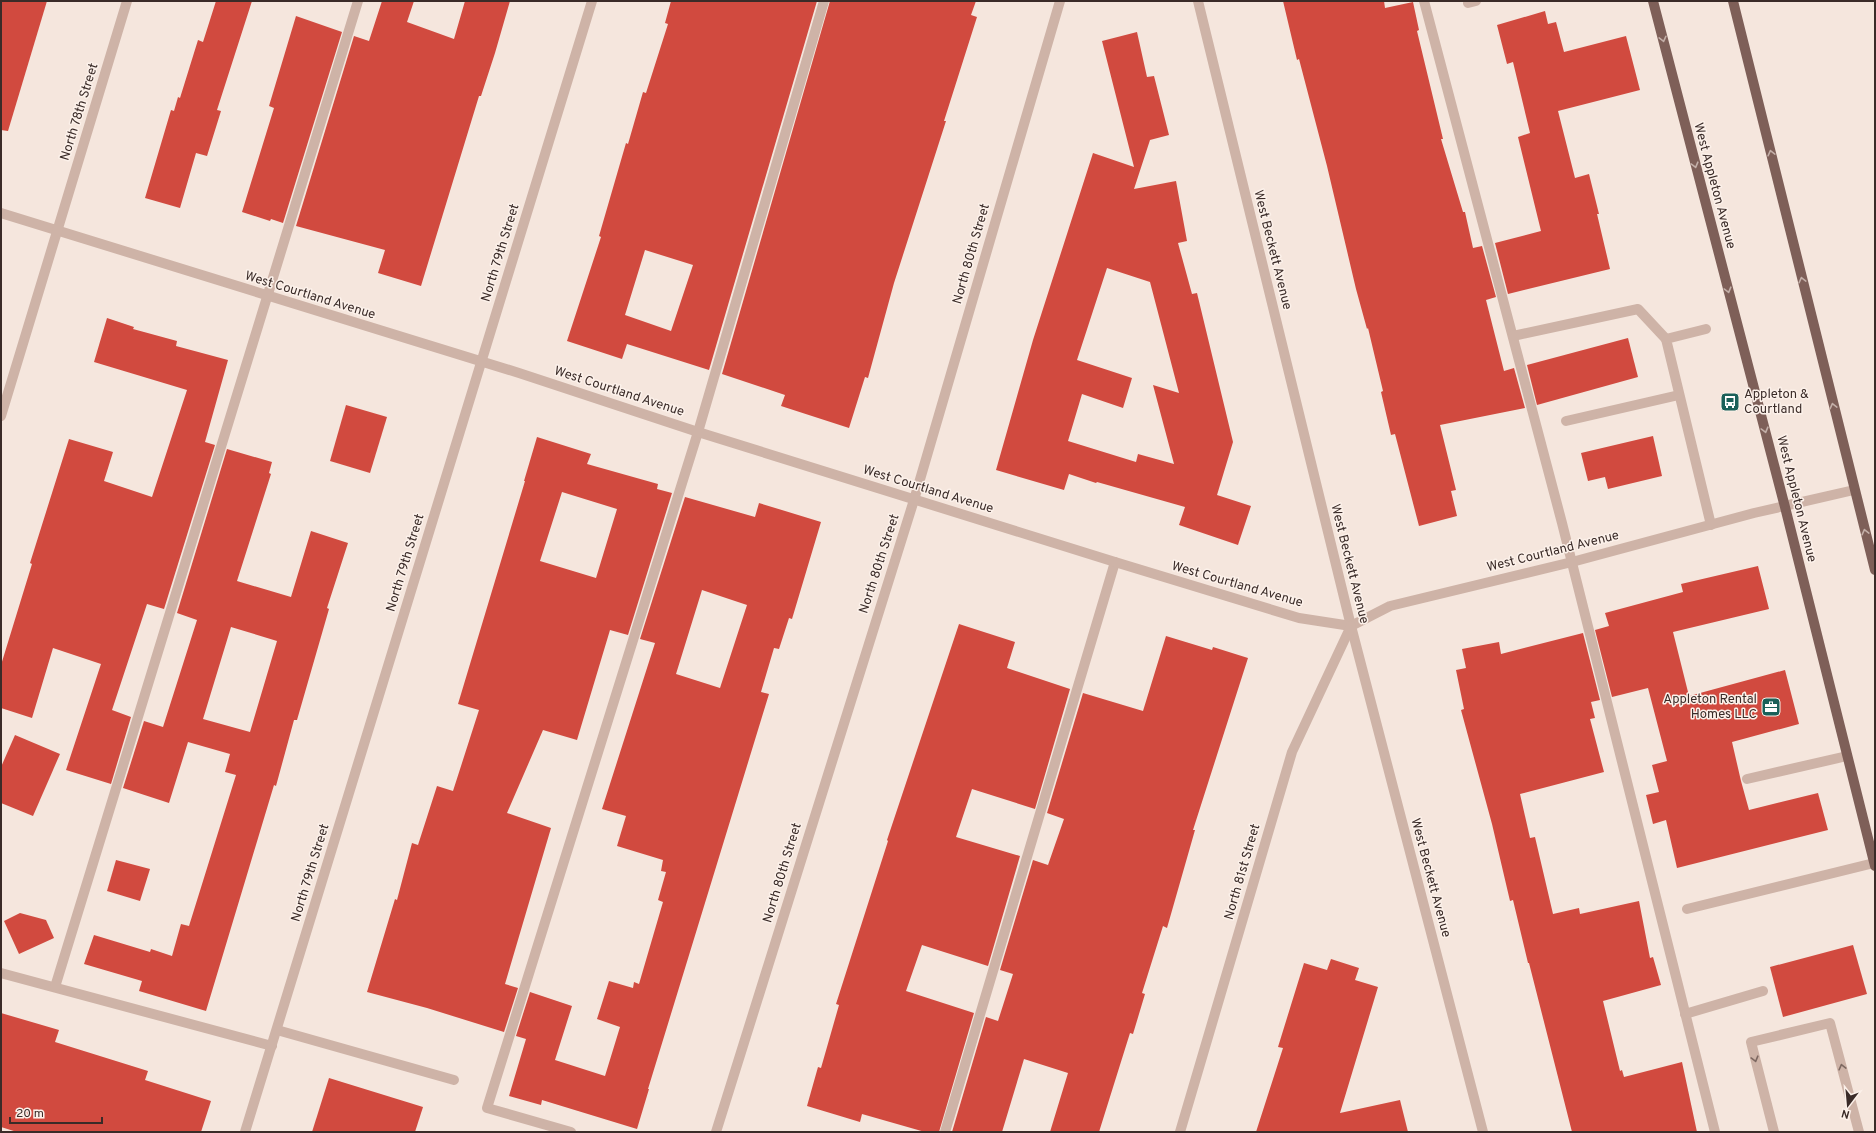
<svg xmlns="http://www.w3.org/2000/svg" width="1876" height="1133" viewBox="0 0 1876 1133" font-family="Overpass,sans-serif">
<rect width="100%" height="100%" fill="#f5e6dd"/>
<g fill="#d14a3f" fill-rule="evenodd">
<path d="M1,1H47L8,131L1,130Z"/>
<path d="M216,1H252L217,110L221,111L207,156L196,153L180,208L145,198L171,110L174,111L178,97L180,98L198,40L203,42Z"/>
<path d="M382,1H414L407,22L454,39L465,1H510L495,53L481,96H479L421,286L378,273L385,250L296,226L354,36L369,41Z"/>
<path d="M671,1H817L709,370L627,344L622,359L567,341L601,237L599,236L626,143L628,144L643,92L646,93L668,24L665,23ZM645,250L693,265L671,331L625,315Z"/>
<path d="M830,1H976L971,15L977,17L944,121H946L894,283L868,378L865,377L849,428L781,406L785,395L722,374Z"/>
<path d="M1283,1H1384L1385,8L1413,2L1419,30L1417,31L1443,139H1441L1463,212H1465L1473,248L1482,246L1496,297L1486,300L1504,371L1514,368L1525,408L1440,425L1456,490L1451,491L1457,516L1419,526L1395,434L1391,435L1381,392L1383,391L1368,328L1367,329L1356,289L1327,166L1299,59L1297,60Z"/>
<path d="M1545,11L1548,24L1556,22L1564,52L1626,36L1640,90L1558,111L1575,178L1589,174L1599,214H1597L1610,269L1508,294L1495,243L1541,231L1518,137L1530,133L1513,62L1507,64L1497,25Z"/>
<path d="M296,16L342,32L283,223L271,219L270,221L242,212L274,108L269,106Z"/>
<path d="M1137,32L1147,77L1154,76L1169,135L1150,140L1134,189L1176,181L1187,241L1178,243L1192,294L1197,293L1233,442L1217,495L1251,506L1238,545L1179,525L1185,507L1097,482L1096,483L1069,474L1064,490L996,470L1033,340L1093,153L1134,167L1102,41ZM1107,268L1150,282L1179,393L1153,385L1174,464L1138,454L1136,462L1068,441L1082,394L1123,408L1132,378L1077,360Z"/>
<path d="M107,318L134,327L133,329L177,341L176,346L228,360L205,442L215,445L164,609L147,604L112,710L131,717L111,784L66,770L101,664L53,648L32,718L1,708V665L32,564L30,563L69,439L113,452L104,481L152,497L187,390L94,362Z"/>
<path d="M1628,338L1638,377L1537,405L1527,365Z"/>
<path d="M346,405L387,417L370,473L330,461Z"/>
<path d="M1653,436L1662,476L1608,489L1605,477L1588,481L1581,453Z"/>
<path d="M537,437L591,454L587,464L658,484L657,489L672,493L628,635L610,630L577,740L543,730L507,813L551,828L505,984L518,988L504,1032L427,1008L367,992L395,899L397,900L412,843L418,845L437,786L453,791L479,710L458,704L525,481H524ZM562,492L617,509L596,578L540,561Z"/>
<path d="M227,449L272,462L269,473L271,474L237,581L291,597L311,531L348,543L327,608L329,609L297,720H294L276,786L274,785L206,1011L139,991L142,981L84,964L94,935L150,952L151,949L172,956L181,924L189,926L236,775L225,772L230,754L188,742L169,803L123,788L144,721L163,727L197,620L177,613ZM231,627L277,641L250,732L203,719Z"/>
<path d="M685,497L755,517L759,503L821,522L792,619L789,618L779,649L774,648L761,692L769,694L648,1089H649L637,1129L542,1100L541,1105L509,1096L526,1039L516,1036L530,992L572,1006L555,1060L605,1076L620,1027L597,1019L609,981L633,988L634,982L639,984L663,902L658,900L666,872L661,871L663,860L617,846L626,816L602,809L655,643L640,639ZM702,590L747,605L720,688L676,674Z"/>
<path d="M1758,566L1769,609L1673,632L1689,696L1785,670L1799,724L1732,742L1741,781L1749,810L1818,793L1828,830L1677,868L1666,820L1653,824L1646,795L1659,792L1652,765L1667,761L1648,688L1612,697L1595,630L1609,626L1605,613L1683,592L1681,584Z"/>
<path d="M959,624L1015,642L1007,668L1070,689L1035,809L972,789L956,837L1020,856L988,966L922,945L906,991L974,1013L939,1132H925L862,1114L860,1122L807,1106L818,1067L821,1068L839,1005L836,1004L888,841L887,840Z"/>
<path d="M1583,633L1600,700L1591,702L1595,718L1590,719L1604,772L1520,794L1530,838L1535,837L1553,914L1579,908L1580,914L1639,901L1650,958L1653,957L1661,985L1603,1001L1620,1071L1622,1070L1624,1077L1682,1062L1697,1132H1572L1529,963H1528L1513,900L1510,901L1492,824L1461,710L1464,709L1456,670L1466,668L1462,649L1499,642L1501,654Z"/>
<path d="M1166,636L1212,650L1213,647L1248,658L1193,830H1195L1167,928L1163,926L1142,993L1145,994L1133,1034L1130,1033L1099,1132H1050L1068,1073L1024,1059L1002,1132H952L986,1017L998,1021L1013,974L1000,970L1033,860L1048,865L1064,819L1047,813L1083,693L1143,711Z"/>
<path d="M15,735L60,754L33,816L1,803V767Z"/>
<path d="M116,860L150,869L140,901L107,891Z"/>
<path d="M20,913L46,920L54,938L19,954L4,921Z"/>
<path d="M1853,945L1867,994L1783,1017L1770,967Z"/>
<path d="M1331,959L1359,968L1355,980L1378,987L1340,1113L1400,1100L1408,1132H1256L1283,1048L1278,1047L1304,963L1327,970Z"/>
<path d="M1,1013L59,1030L55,1042L148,1071L145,1080L211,1101L201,1132H17L1,1127Z"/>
<path d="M329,1078L423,1107L415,1132H312Z"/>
</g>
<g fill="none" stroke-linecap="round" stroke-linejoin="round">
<g stroke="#ceb3a7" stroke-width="10">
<path d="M1424,1L1562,523L1715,1132"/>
<path d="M1468,3L1476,1"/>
<path d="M1706,329L1666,339L1711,525"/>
<path d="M1513,336L1638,309L1666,339"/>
<path d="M1566,421L1679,395"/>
<path d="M1747,779L1847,756"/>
<path d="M1687,909L1874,863"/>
<path d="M1,973L272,1046"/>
<path d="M55,987L358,1"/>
<path d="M1685,1014L1763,991"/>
<path d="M277,1030L454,1080"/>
<path d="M571,1132L487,1108L698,432L824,1"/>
<path d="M945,1132L1115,562"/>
<path d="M1774,1132L1751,1042L1830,1023L1859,1132"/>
</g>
<g stroke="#ceb3a7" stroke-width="10">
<path d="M1198,1L1351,626L1483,1132"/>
<path d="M1,213L519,373L698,432L1115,562L1299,618L1351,626L1390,606L1572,562L1754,513L1854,490"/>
<path d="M1,416L127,1"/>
<path d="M245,1132L592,1"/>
<path d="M716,1132L914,500L1060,1"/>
<path d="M1180,1132L1292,752L1351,626"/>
</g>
<g stroke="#7e5f58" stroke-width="10">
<path d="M1653,1L1785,507L1875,866"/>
<path d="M1733,1L1875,570"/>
</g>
</g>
<defs><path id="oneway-chevron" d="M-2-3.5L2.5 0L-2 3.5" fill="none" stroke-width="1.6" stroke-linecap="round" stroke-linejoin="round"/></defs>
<g stroke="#c3afa8">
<use href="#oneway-chevron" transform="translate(1663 39) rotate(76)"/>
<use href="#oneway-chevron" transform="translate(1771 153) rotate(-104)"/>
<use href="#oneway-chevron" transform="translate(1695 165) rotate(75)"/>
<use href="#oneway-chevron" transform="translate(1802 280) rotate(-104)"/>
<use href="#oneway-chevron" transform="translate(1728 290) rotate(75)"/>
<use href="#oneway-chevron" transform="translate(1833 406) rotate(-104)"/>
<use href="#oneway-chevron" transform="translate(1765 430) rotate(75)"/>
<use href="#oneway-chevron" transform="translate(1865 532) rotate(-104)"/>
</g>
<g stroke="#7d6861">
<use href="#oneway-chevron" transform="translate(1755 1059) rotate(75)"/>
<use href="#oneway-chevron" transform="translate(1842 1067) rotate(-104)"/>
</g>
<defs>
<g id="bus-square" transform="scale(1)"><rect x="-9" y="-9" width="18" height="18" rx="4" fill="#1a6059" stroke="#fcf1ea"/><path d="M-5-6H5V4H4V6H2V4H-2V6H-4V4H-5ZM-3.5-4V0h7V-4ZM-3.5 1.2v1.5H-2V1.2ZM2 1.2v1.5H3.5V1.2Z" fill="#fff"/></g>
<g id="office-square" transform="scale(1)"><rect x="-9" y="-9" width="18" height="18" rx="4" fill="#1a6059" stroke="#fcf1ea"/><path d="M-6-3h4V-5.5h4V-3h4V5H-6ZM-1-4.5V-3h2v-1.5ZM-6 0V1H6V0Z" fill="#fff"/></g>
</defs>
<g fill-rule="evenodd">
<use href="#bus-square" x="1730" y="402"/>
<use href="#office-square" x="1771" y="707"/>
</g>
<g text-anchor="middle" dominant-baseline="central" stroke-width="3" stroke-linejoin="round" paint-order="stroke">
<g font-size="13" fill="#3a2b28" stroke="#fcf1ea">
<text transform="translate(80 112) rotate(-73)">North 78th Street</text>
<text transform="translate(1714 186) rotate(75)">West Appleton Avenue</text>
<text transform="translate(1272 250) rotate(76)">West Beckett Avenue</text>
<text transform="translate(501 253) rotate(-73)">North 79th Street</text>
<text transform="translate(972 254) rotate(-74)">North 80th Street</text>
<text transform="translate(310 296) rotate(17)">West Courtland Avenue</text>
<text transform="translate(619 392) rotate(18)">West Courtland Avenue</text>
<text transform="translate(928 490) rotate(17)">West Courtland Avenue</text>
<text transform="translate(1796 499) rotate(76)">West Appleton Avenue</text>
<text transform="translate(1553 552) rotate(-14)">West Courtland Avenue</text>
<text transform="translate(406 563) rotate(-73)">North 79th Street</text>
<text transform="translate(880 564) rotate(-72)">North 80th Street</text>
<text transform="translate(1349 564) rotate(76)">West Beckett Avenue</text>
<text transform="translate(1237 585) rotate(16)">West Courtland Avenue</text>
<text transform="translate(1243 872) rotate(-74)">North 81st Street</text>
<text transform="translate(311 873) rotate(-73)">North 79th Street</text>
<text transform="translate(783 873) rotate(-73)">North 80th Street</text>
<text transform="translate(1430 878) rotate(75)">West Beckett Avenue</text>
</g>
<g font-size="13" fill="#3a2b28" stroke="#fcf1ea" text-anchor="start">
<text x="1744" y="395">Appleton &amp;<tspan x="1744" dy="15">Courtland</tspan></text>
<text x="1757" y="700" text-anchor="end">Appleton Rental<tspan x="1757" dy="15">Homes LLC</tspan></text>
</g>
</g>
<rect width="1876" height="1133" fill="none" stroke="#3a2b28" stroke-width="4"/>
<g transform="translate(1848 1105) rotate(196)" stroke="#fcf1ea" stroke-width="3" paint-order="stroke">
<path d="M0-3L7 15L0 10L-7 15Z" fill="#3a2b28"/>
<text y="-6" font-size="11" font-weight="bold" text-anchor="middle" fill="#3a2b28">N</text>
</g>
<path d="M10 1117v6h92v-6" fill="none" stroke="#3a2b28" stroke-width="2"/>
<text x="16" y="1117" font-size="12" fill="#3a2b28" stroke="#fcf1ea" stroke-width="3" paint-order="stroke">20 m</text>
</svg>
